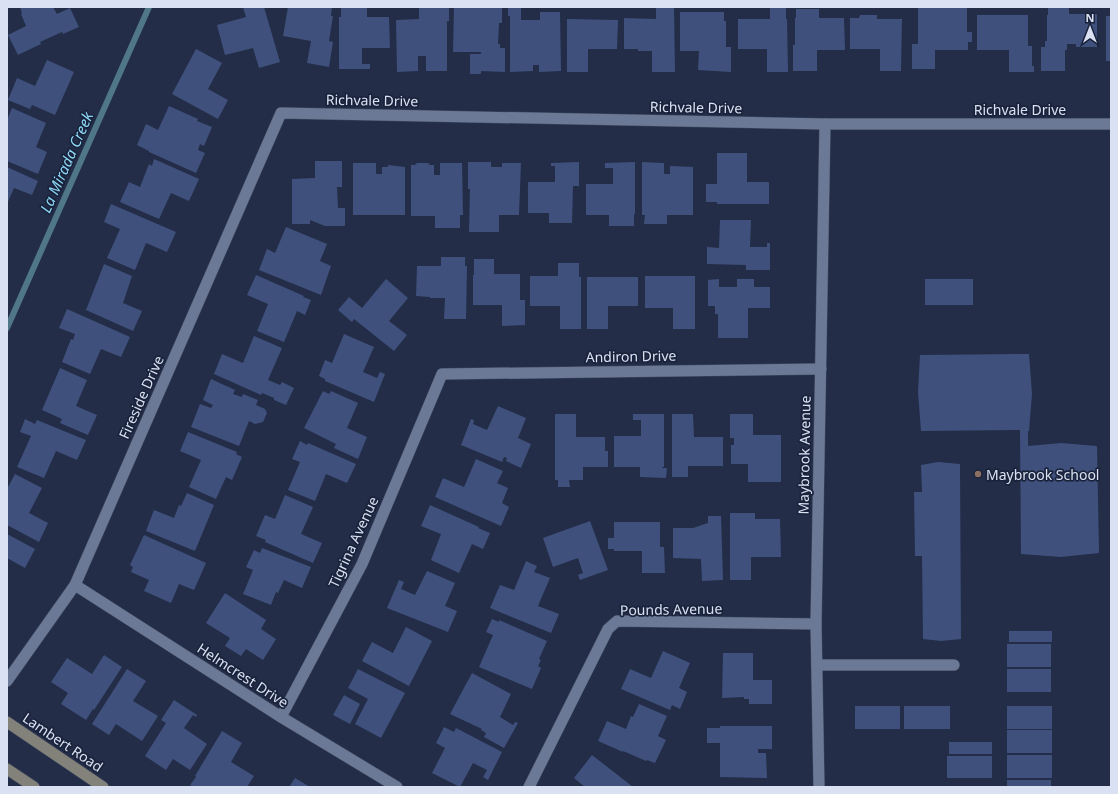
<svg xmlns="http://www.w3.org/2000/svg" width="1118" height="794" viewBox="0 0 1118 794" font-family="'Noto Sans',sans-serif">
<rect width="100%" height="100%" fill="#232d47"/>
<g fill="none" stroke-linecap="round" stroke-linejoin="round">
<path stroke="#507788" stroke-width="6" d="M7,328L149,7"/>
</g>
<g fill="#3f507c">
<path d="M20,7H53L57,14L70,8L79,27L63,34L62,32L40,42L41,44L18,55L8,35L26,26L21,14L22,13Z"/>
<path d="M243,7H264L280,62L259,68L253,48L225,55L217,25L246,17Z"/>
<path d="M288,7H332L331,16H333L329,41L333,42L329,67L307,63L311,41L283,36Z"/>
<path d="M341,7H367V17H389L390,48H362V64H370V69H339V17H341Z"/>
<path d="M449,7V21H447V71H426V56H418V71L397,72L396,20L419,19V8Z"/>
<path d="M454,7H502V23H499L498,44H500V48H505V72L481,71V74H470V54H481V52H453Z"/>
<path d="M508,7H521V20H540V12H560L561,71L539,72V65H533V71L510,72V16H508Z"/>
<path d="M656,7H674L675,72H652V51H638V49H624V18L656,19Z"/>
<path d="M918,7H967V32H972V42H968V50H935V69H912V44H918Z"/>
<path d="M1048,7H1069V14H1097V47H1076V44H1067V50H1065V71H1041V47H1045V41H1047V15H1048Z"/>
<path d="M770,8H786V19H787L788,72H767V49H738V19H770Z"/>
<path d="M796,9H819V18H844L845,50H817V71H793V45H795V18H796Z"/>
<path d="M680,12H724V21H726V47H731V72L698,70L699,51H680Z"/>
<path d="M860,15H877V19H902L901,71H880V49H850V18H859Z"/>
<path d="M977,15H1028V46H1032V66H1034V72H1009V50H977Z"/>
<rect x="1106" y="16" width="5" height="45"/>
<path d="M567,19L618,20L617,49H588V72H567Z"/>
<path d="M196,49L222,63L208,89L228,100L218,119L172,94Z"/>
<path d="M47,60L74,72L55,115L32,105L30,109L8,100L17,78L35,86Z"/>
<path d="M169,106L198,119L197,121L212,127L204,146L200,144L198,150L205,153L196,173L149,152V151L137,145L146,124L158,130Z"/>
<path d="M12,108L46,123L36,147L47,152L38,174L7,161V120Z"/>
<path d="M717,153H747V182H769V204H717V202H706V184H717Z"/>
<path d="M154,159L199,179L189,201L171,193L159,219L120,202L129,182L140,187L149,164L152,166Z"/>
<path d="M315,161H342V187H337L338,208H345V226H325L310,220V224H292V179L315,178Z"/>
<path d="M468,162H491V167H502V163H521L519,215H499V232H469L470,189H468Z"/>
<path d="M579,162V186H573L572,223H549V213H528V182H555V166H551V163Z"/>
<path d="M635,162V214H634V226H609V215H586V184H613V168H605V163Z"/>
<path d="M642,162L664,163V174H670V166L693,167V215H667V224H644L645,215H642Z"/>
<path d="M353,163H376V174H382V167H388V165L405,167V215H353Z"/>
<path d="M417,163H428L430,165H434V175H440V163H462L463,215H460V228H435V216H411V165H415Z"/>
<path d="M7,167L38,181L32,195L14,188L7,204Z"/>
<path d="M111,204L176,232L167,252L146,243L135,270L107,258L120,229L104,222Z"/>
<path d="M720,220H751L750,247H767V243H770V270H746V265L707,264V247L719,248Z"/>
<path d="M286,227L327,244L320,261L331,266L321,295L259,270L267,249L275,253Z"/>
<path d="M441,257H465V266H467L466,319H444L445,298H430V297L416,296L417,266H441Z"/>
<path d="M474,259H494V274H520V300H525V325L502,326V305H473V275H474Z"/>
<path d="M558,263H579V277H581V329H560V306H530V276H558Z"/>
<path d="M104,264L132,276L123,303L142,311L133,331L86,310Z"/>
<path d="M256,275L304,296L303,297L311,300L305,315L297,311L284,342L257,331L268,304L247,295Z"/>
<path d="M645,276H695V329H673V308H645Z"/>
<path d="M587,277H638V306H608V329H587Z"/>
<path d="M386,279L408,298L389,321L407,335L394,351L354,319L352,322L338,310L349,297L362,308Z"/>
<path d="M719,279V287H737V279H754V287H770V308H748V338H718V314H715V306H708V280Z"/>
<rect x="925" y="279" width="48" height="26"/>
<path d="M67,309L130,337L121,357L101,349L90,374L62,362L71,339L73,340L75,334L59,328Z"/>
<path d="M344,334L374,347L363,372L377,378L380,372L385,374L374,402L325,381V379L319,376L325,360L332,363Z"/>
<path d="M254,336L282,348L268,380L280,385L282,382L294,388L286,405L274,400V398L262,393L261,395L214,374L222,354L243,363Z"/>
<path d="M1029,354L1032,394L1029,431H1028V446L1061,443L1097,446L1099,553L1061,557L1021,554L1020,430L921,431L918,392L920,355Z"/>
<path d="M60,368L87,380L76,406L97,415L88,435L60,423L62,419L42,410Z"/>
<path d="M211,379L235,390L233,394L242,397L243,394L258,400L256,405L265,409L267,413L263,422L255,424L249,421L239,446L191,427L200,404L211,408L213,405L203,400Z"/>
<path d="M323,391L329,394L331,391L358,403L347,428L367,437L358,459L334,448L336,444L304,428Z"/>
<path d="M498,406L526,418L518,438L531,444L521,468L506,461L507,458L504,457L502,462L461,445L471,419L474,420L473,424L487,430Z"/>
<path d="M555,414H576V437H605V451H608V467H583V480H569L570,487H558V480H555Z"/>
<path d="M633,414H664V467H662V468H667L666,478L640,477V467H614V436H641V420H633Z"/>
<path d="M672,414H693L694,437H723V466H688V477H672Z"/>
<path d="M730,414H753V435H781V482H748V464H731V445H734V438H730Z"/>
<path d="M25,419L35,424L37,420L86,440L77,460L56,451L44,478L17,467L31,436L20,432Z"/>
<path d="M188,432L237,452L236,454L242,457L232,480L226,477L216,499L189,487L201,460L180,451Z"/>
<path d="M300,441L307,445L308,443L356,464L347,483L326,474L315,501L288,490L300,462L292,459Z"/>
<path d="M476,459L503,471L497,483L508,488L502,503L509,507L501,526L435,497L443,478L464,487Z"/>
<path d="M938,462L960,464L961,639L941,641L923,639L922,556H915L914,492H922L921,465Z"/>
<path d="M15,474L42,488L29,513L48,523L39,542L7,525V489Z"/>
<path d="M187,493L214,505L195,551L146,531L154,510L174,518L179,505L181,506Z"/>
<path d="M285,495L313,507L301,534L322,543L313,563L265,542L266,540L256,536L265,515L275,519Z"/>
<path d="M430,505L479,527L478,528L490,533L483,549L472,544L459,573L431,560L441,534L421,526Z"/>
<path d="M730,513H755V519H780L781,557H751V580H730Z"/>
<path d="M708,516H721L723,580L702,581L701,559L673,558V528H693L708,523Z"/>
<path d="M590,521L608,570L580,580L578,575L583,573L578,558L553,567L543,538Z"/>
<path d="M614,522H660V547H664L665,573H642V551H614V549H608V538H614Z"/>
<path d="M7,534L35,549L25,568L7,558Z"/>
<path d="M144,535L206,563L194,590L179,584L171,603L144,591L149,580L131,572L133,567L130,565Z"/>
<path d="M262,548L311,567L302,588L284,580L278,593L276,592L271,605L243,594L253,570L246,567L254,550L260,553Z"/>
<path d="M526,561L537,566L534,572L550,578L538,606L559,614L551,633L490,608L500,585L514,590Z"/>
<path d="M427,571L455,583L445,606L457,611L448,632L387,608L399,580L404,582L401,589L415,595Z"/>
<path d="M225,593L266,620L261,629L276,639L263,660L246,649L241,656L225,646L230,638L206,623Z"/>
<path d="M492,619L499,622V620L547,641L539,659L541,660L538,666L541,668L532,689L479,667L493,635L486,632Z"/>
<path d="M406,627L432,641L409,686L362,661L372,642L393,653Z"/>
<rect x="1009" y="631" width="43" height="11"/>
<rect x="1007" y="644" width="44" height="23"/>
<path d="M663,651L690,663L679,688L687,692L680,709L672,705L670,710L621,689L630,669L651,678Z"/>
<path d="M723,653H753V680H772V704H749V699H744V697L722,698Z"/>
<path d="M104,655L122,667L94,710L93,709L86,720L61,704L68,693L51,682L67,658L92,674Z"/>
<path d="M127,669L146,681L133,701L158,716L142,741L116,724L109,735L92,724Z"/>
<path d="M358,669L405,693L381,738L355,724L368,699L348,688Z"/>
<rect x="1007" y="669" width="44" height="23"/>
<path d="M472,673L511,694L500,717L513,725L515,722L518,723L504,748L484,737L486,733L481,730L482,729L450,714Z"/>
<path d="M344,695L360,704L350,724L333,715Z"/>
<path d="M174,700L197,715L196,717L193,715L184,728L207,744L190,770L173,759L166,770L145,756L166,723L161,720Z"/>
<path d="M639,704L667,716L658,736L666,740L655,763L647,760L646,761L623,751V752L598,741L607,721L626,729L631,716L633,717Z"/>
<rect x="855" y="706" width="45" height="23"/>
<rect x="904" y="706" width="46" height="23"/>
<rect x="1007" y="706" width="45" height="23"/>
<path d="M720,726H772V749H758V753H766L767,778L720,777V743H707V728H720Z"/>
<path d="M444,727L454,732L456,728L502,752L488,780L483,777L487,770L473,763L460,787L432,773L445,748L436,743Z"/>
<rect x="1007" y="730" width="45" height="23"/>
<path d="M222,731L242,743L231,762L254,776L247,787H193L190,785L196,777L195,776Z"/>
<rect x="949" y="742" width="43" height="12"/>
<path d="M592,755L633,787H585L574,778Z"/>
<rect x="1007" y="755" width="45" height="23"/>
<rect x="947" y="756" width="45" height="22"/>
<path d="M295,778L310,787H289Z"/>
<rect x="1007" y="780" width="44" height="7"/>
</g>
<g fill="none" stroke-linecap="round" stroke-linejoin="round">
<g stroke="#414a5f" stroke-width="12">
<path id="service" d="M817,665H954"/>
</g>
<g stroke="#414a5f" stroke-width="12">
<g id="minor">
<path d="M75,585L281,717L397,787"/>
<path d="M7,681L75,585L281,113L825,124H1111"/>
<path d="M281,717L362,564L442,374L821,369"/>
<path d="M529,787L608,629L617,621L816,624"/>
<path d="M819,787L816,624L825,124"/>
</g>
</g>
<g stroke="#414a5f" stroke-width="12">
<g id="secondary">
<path d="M7,722L103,787"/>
<path d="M7,769L34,787"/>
</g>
</g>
<use href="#service" stroke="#6b7896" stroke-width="11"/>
<use href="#minor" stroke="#6b7896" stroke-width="11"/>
<use href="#secondary" stroke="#82827a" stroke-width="11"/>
</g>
<circle fill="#8d6e63" stroke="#1a233c" stroke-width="1.5" cx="978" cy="474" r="4"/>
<g text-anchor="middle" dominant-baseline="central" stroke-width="3.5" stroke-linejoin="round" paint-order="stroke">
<g font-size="14" fill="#d9e1f2" stroke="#1a233c">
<text transform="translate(372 100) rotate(1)">Richvale Drive</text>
<text transform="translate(696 107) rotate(1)">Richvale Drive</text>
<text x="1020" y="109">Richvale Drive</text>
<text transform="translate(631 356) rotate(-1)">Andiron Drive</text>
<text transform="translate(141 397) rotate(-66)">Fireside Drive</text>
<text transform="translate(804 455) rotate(-89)">Maybrook Avenue</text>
<text transform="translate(353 542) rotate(-65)">Tigrina Avenue</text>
<text transform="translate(671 609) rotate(-1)">Pounds Avenue</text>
<text transform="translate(243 675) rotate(33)">Helmcrest Drive</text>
<text transform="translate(63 742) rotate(34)">Lambert Road</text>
</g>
<g font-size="14" fill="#d9e1f2" stroke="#1a233c" text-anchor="start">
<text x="986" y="474">Maybrook School</text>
</g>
<g font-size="15" font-style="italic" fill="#8dd7f5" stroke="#1a233c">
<text transform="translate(66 162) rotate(-66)">La Mirada Creek</text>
</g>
</g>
<rect width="1118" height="794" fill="none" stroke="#d9e1f2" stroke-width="16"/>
<g transform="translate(1090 28)" stroke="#1a233c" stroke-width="3" paint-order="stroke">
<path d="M0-3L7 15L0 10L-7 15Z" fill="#d9e1f2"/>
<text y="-6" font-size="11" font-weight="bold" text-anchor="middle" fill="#d9e1f2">N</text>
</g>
</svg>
